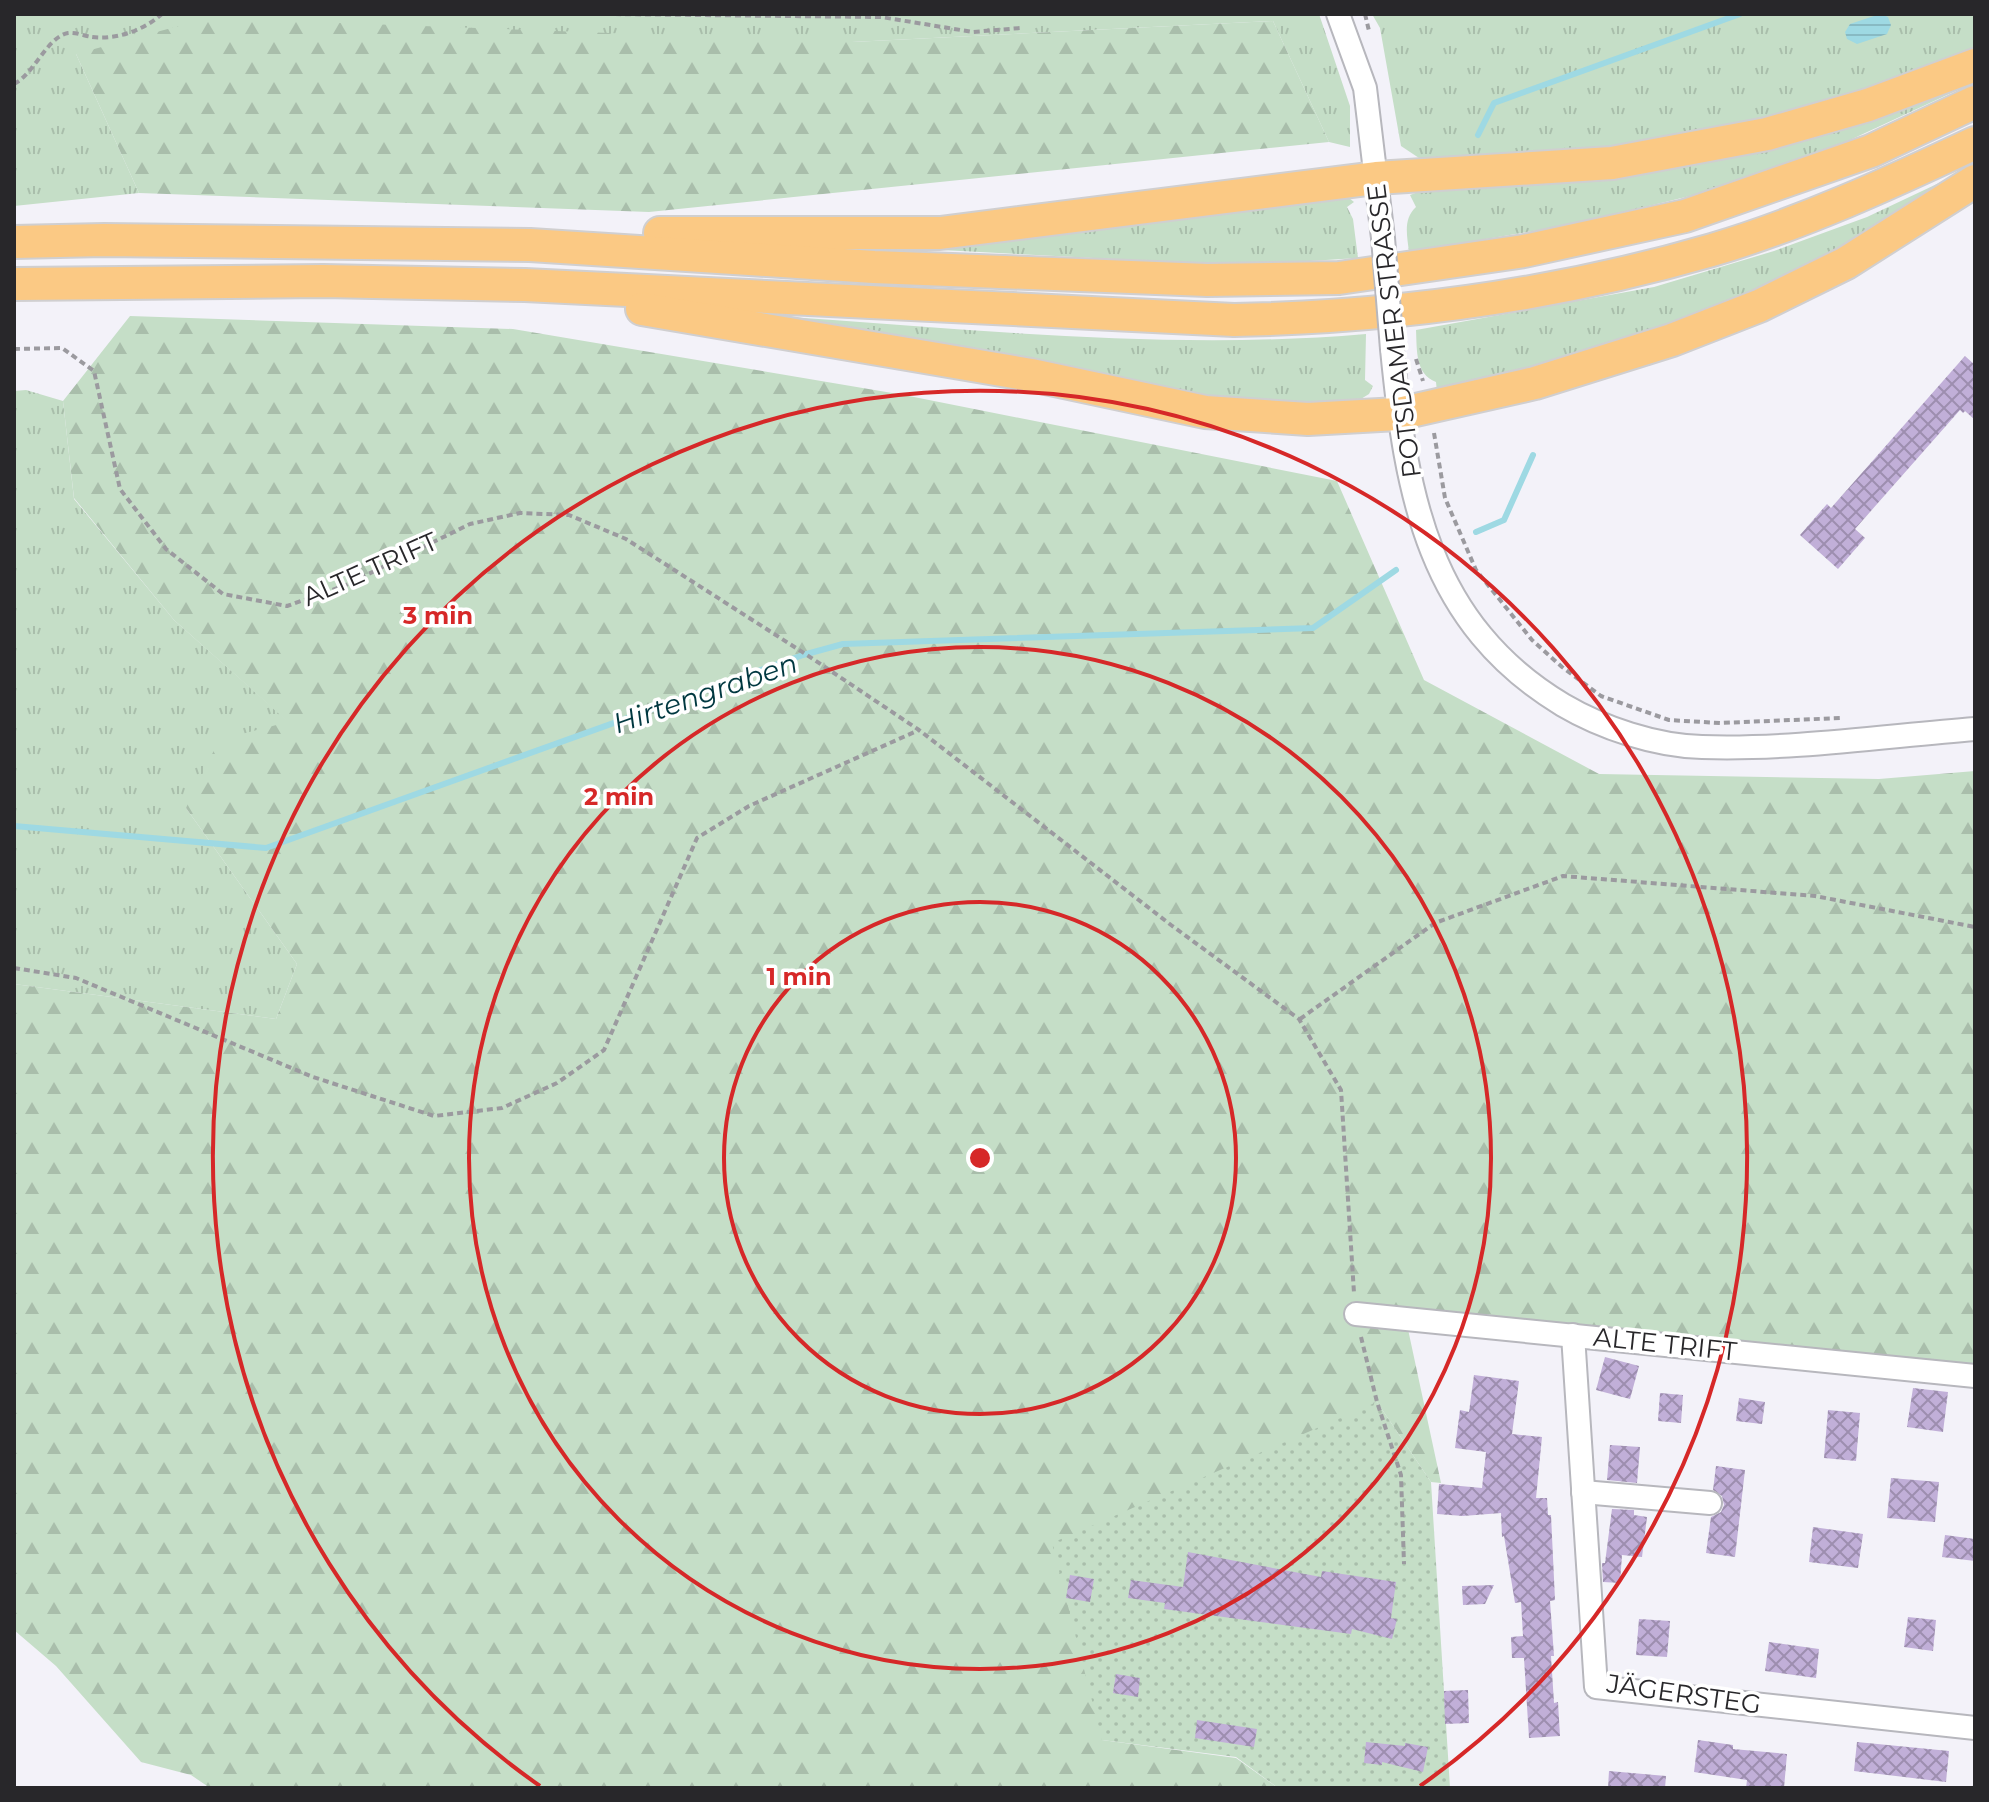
<svg xmlns="http://www.w3.org/2000/svg" width="1989" height="1802" viewBox="0 0 1989 1802" font-family="Montserrat,sans-serif">
<defs>
<pattern id="grass-tufts" width="24" height="20" patternUnits="userSpaceOnUse" patternTransform="scale(2)"><rect width="24" height="20" fill="#c5dec7"/><path d="M3 7l-1-3M5 7V3M7 7l1-3M15 17l-1-3M17 17v-4M19 17l1-3" fill="none" stroke="#a9beab"/></pattern>
<pattern id="forest-firs" width="22" height="20" patternUnits="userSpaceOnUse" patternTransform="scale(2)"><rect width="22" height="20" fill="#c5dec7"/><path d="M5 1l3.5 6h-7zM16 11l3.5 6h-7z" fill="#a9beab"/></pattern>
<pattern id="garden-dots" width="8" height="8" patternUnits="userSpaceOnUse" patternTransform="scale(2)"><rect width="8" height="8" fill="#c5dec7"/><path d="M2 2h.1M6 6h.1" fill="none" stroke="#a9beab" stroke-width="1.8" stroke-linecap="round"/></pattern>
<pattern id="water-rules" width="6" height="5" patternUnits="userSpaceOnUse" patternTransform="scale(2)"><rect width="6" height="5" fill="#9ed9e3"/><path d="M0 2.5h6" fill="none" stroke="#88bac3"/></pattern>
<pattern id="building-cross-hatch" width="8" height="8" patternUnits="userSpaceOnUse" patternTransform="scale(2)"><rect width="8" height="8" fill="#c1afd8"/><path d="M0 0l8 8M0 8l8-8" fill="none" stroke="#9d8eaf"/></pattern>
</defs>
<rect width="100%" height="100%" fill="#f3f2f9"/>
<g fill="url(#grass-tufts)">
<path d="M14,14H1319L1350,106V147L1329,142L1273,21L852,42L76,54L139,193L14,206Z"/>
<path d="M1372,14H1975V52L1817,108L1643,143L1425,162L1401,146L1380,28Z"/>
<path d="M1975,82L1850,140L1698,194L1575,224L1409,252C1407,235 1403,219 1416,207L1410,195L1424,190Z"/>
<path d="M1975,166L1818,268L1592,358L1437,392L1436,382C1415,374 1417,350 1416,330L1654,287L1774,251L1867,217Z"/>
<path d="M1349,198L1354,202L1347,207L1353,219L1358,258L1262,264L1189,263L845,245Z"/>
<path d="M776,316C972,329 1169,351 1366,334L1365,380L1373,386L1369,394L1356,402L1269,409Z"/>
<path d="M26,390L63,401L74,499L174,620L289,722L186,808L297,964L276,1019L14,984V391Z"/>
</g>
<g fill="url(#forest-firs)">
<path d="M208,18L852,42L1273,21L1329,142L649,212L139,193L76,54Z"/>
<path d="M130,316L513,329L904,395L1337,481L1424,680L1599,774L1879,779L1975,771V1371L1406,1320L1441,1483L1431,1482L1377,1402L1102,1740L1236,1758L1278,1788H210L191,1775L141,1762L56,1666L14,1630V984L276,1019L297,964L186,808L219,740L288,722L174,620L74,498L63,401Z"/>
</g>
<path fill="url(#garden-dots)" d="M1377,1402L1431,1482L1450,1788H1278L1236,1757L1102,1740L1052,1543Z"/>
<path fill="url(#water-rules)" d="M1880,14L1888,17L1891,25L1887,34L1857,44L1847,39L1845,32L1850,24Z"/>
<g fill="none" stroke-linecap="round" stroke-linejoin="round">
<g stroke="#9ed9e3" stroke-width="6">
<path d="M1478,135L1494,103L1740,14"/>
<path d="M1476,532L1504,520L1533,455"/>
<path d="M14,826L266,848L803,655L843,644L1313,628L1396,570"/>
</g>
</g>
<g fill="url(#building-cross-hatch)">
<path d="M1965,356L1975,365V420L1965,411L1963,413L1960,410L1855,529L1865,538L1838,569L1800,535L1827,504L1831,508Z"/>
<path d="M1605,1357L1639,1366L1630,1399L1596,1390Z"/>
<path d="M1474,1375L1519,1381L1512,1434L1542,1437L1536,1498H1547L1548,1515H1551L1555,1600L1550,1601L1554,1656H1551L1554,1703L1558,1702L1560,1736L1529,1738L1524,1658H1512L1511,1637L1523,1636L1521,1602L1515,1603L1504,1536L1502,1537L1501,1513L1463,1516L1437,1514L1439,1484L1482,1488L1486,1452L1455,1448L1460,1410L1469,1412Z"/>
<path d="M1913,1388L1948,1392L1943,1432L1907,1427Z"/>
<path d="M1660,1393L1683,1395L1681,1423L1658,1421Z"/>
<path d="M1739,1398L1765,1402L1762,1424L1736,1421Z"/>
<path d="M1828,1410L1860,1413L1856,1461L1824,1458Z"/>
<path d="M1610,1445L1640,1447L1637,1483L1607,1480Z"/>
<path d="M1716,1466L1745,1470L1735,1557L1706,1553L1711,1517L1721,1512L1724,1505L1722,1496L1713,1490Z"/>
<path d="M1891,1478L1939,1482L1935,1522L1887,1518Z"/>
<path d="M1612,1509L1634,1510V1515L1647,1517L1642,1557L1622,1555L1620,1583L1603,1582L1602,1563H1605Z"/>
<path d="M1813,1527L1863,1534L1858,1568L1809,1562Z"/>
<path d="M1945,1535L1975,1539V1561L1942,1557Z"/>
<path d="M1188,1552L1321,1577L1322,1571L1396,1582L1391,1618L1397,1619L1392,1639L1352,1629L1351,1634L1164,1609L1165,1603L1128,1598L1131,1580L1183,1587Z"/>
<path d="M1070,1575L1094,1579L1090,1602L1066,1598Z"/>
<path d="M1494,1585L1485,1604L1463,1605L1462,1586Z"/>
<path d="M1908,1617L1936,1620L1933,1651L1904,1647Z"/>
<path d="M1639,1619L1670,1621L1667,1657L1636,1655Z"/>
<path d="M1769,1642L1819,1649L1816,1678L1765,1671Z"/>
<path d="M1116,1674L1140,1678L1138,1697L1113,1693Z"/>
<path d="M1468,1690L1469,1723L1445,1724L1444,1691Z"/>
<path d="M1197,1720L1257,1729L1254,1747L1195,1738Z"/>
<path d="M1698,1740L1733,1745V1749L1787,1754L1784,1788H1746L1747,1780L1694,1772Z"/>
<path d="M1366,1742L1405,1746V1743L1428,1747L1423,1772L1382,1762V1765L1364,1763Z"/>
<path d="M1857,1742L1949,1751L1946,1782L1854,1771Z"/>
<path d="M1609,1771L1666,1776L1665,1788H1608Z"/>
</g>
<g fill="none" stroke-linecap="round" stroke-linejoin="round">
<g stroke="#b7b7bd" stroke-width="26">
<g id="minor">
<path d="M1338,14L1365,88L1383,238"/>
<path d="M1392,349C1406,494 1428,624 1563,705C1602,728 1656,746 1702,747C1791,750 1886,736 1975,729"/>
<path d="M1356,1314L1975,1376"/>
<path d="M1573,1335L1596,1687L1975,1728"/>
<path d="M1583,1492L1710,1503"/>
</g>
</g>
<g stroke="#d0cfd0" stroke-width="36">
<g id="highway">
<path d="M660,233H940L1376,178L1612,163L1767,134L1868,105L1975,65"/>
<path d="M14,242L104,240L530,245L874,267L1207,280L1339,278L1524,251L1685,216L1871,151L1975,102"/>
<path d="M14,284L323,281L525,285L1234,320C1395,317 1557,295 1712,250C1803,223 1890,183 1975,143"/>
<path d="M642,309L1031,375L1205,412L1308,419L1398,414L1535,383L1672,340L1759,306L1846,263L1975,181"/>
</g>
</g>
<g stroke="#9b9a9f" stroke-width="4" stroke-dasharray="6 4" stroke-linecap="butt">
<path d="M605,14L881,17L973,32L1021,28"/>
<path d="M1365,14L1369,31"/>
<path d="M14,84C35,73 47,37 68,33C75,32 85,36 92,37C117,40 144,30 162,14"/>
<path d="M14,349L62,348L94,371L120,489L166,549L223,594L287,606L346,585L470,524L520,513L569,515L626,539L807,655L919,730L1171,925L1299,1019L1341,1090L1354,1293"/>
<path d="M1416,359L1423,381"/>
<path d="M1434,433L1445,498L1476,570L1532,640L1562,667L1601,696L1669,720L1720,723L1841,718"/>
<path d="M14,968L76,978L313,1077L434,1116L502,1108L557,1083L604,1050L697,838L749,806L919,730"/>
<path d="M1300,1019L1435,923L1563,876L1815,896L1975,927"/>
<path d="M1361,1337L1377,1402L1401,1475L1404,1564"/>
<path d="M1974,1788L1975,1786"/>
</g>
<use href="#minor" stroke="#fff" stroke-width="22"/>
<use href="#highway" stroke="#fbc984" stroke-width="32"/>
<g stroke="#b7b7bd" stroke-width="26" stroke-linecap="butt">
<path id="minor-bridge" d="M1383,238L1392,349"/>
</g>
<use href="#minor-bridge" stroke="#fff" stroke-width="22"/>
</g>
<g fill="none" stroke="#d62828" stroke-width="4">
<circle cx="980" cy="1158" r="256"/>
<circle cx="980" cy="1158" r="511"/>
<path d="M540 1786A767 767 0 1 1 1420 1786"/>
</g>
<g text-anchor="middle" dominant-baseline="central" stroke-width="7" stroke-linejoin="round" paint-order="stroke">
<g font-size="26" fill="#28272a" stroke="#fff">
<text transform="translate(1394 331) rotate(-97)">POTSDAMER STRASSE</text>
<text transform="translate(370 569) rotate(-24)">ALTE TRIFT</text>
<text transform="translate(1665 1344) rotate(6)">ALTE TRIFT</text>
<text transform="translate(1684 1694) rotate(8)">JÄGERSTEG</text>
</g>
<g font-size="28" font-style="italic" fill="#003840" stroke="#fff">
<text transform="translate(705 693) rotate(-19)">Hirtengraben</text>
</g>
</g>
<circle cx="980" cy="1158" r="12" fill="#d62828" stroke="#fff" stroke-width="4"/>
<g font-size="24" text-anchor="middle" font-weight="bold" fill="#d62828" stroke="#fff" stroke-width="7" stroke-linejoin="round" paint-order="stroke">
<text x="438" y="624">3 min</text>
<text x="619" y="805">2 min</text>
<text x="799" y="985">1 min</text>
</g>
<rect width="1989" height="1802" fill="none" stroke="#28272a" stroke-width="32"/>
</svg>
